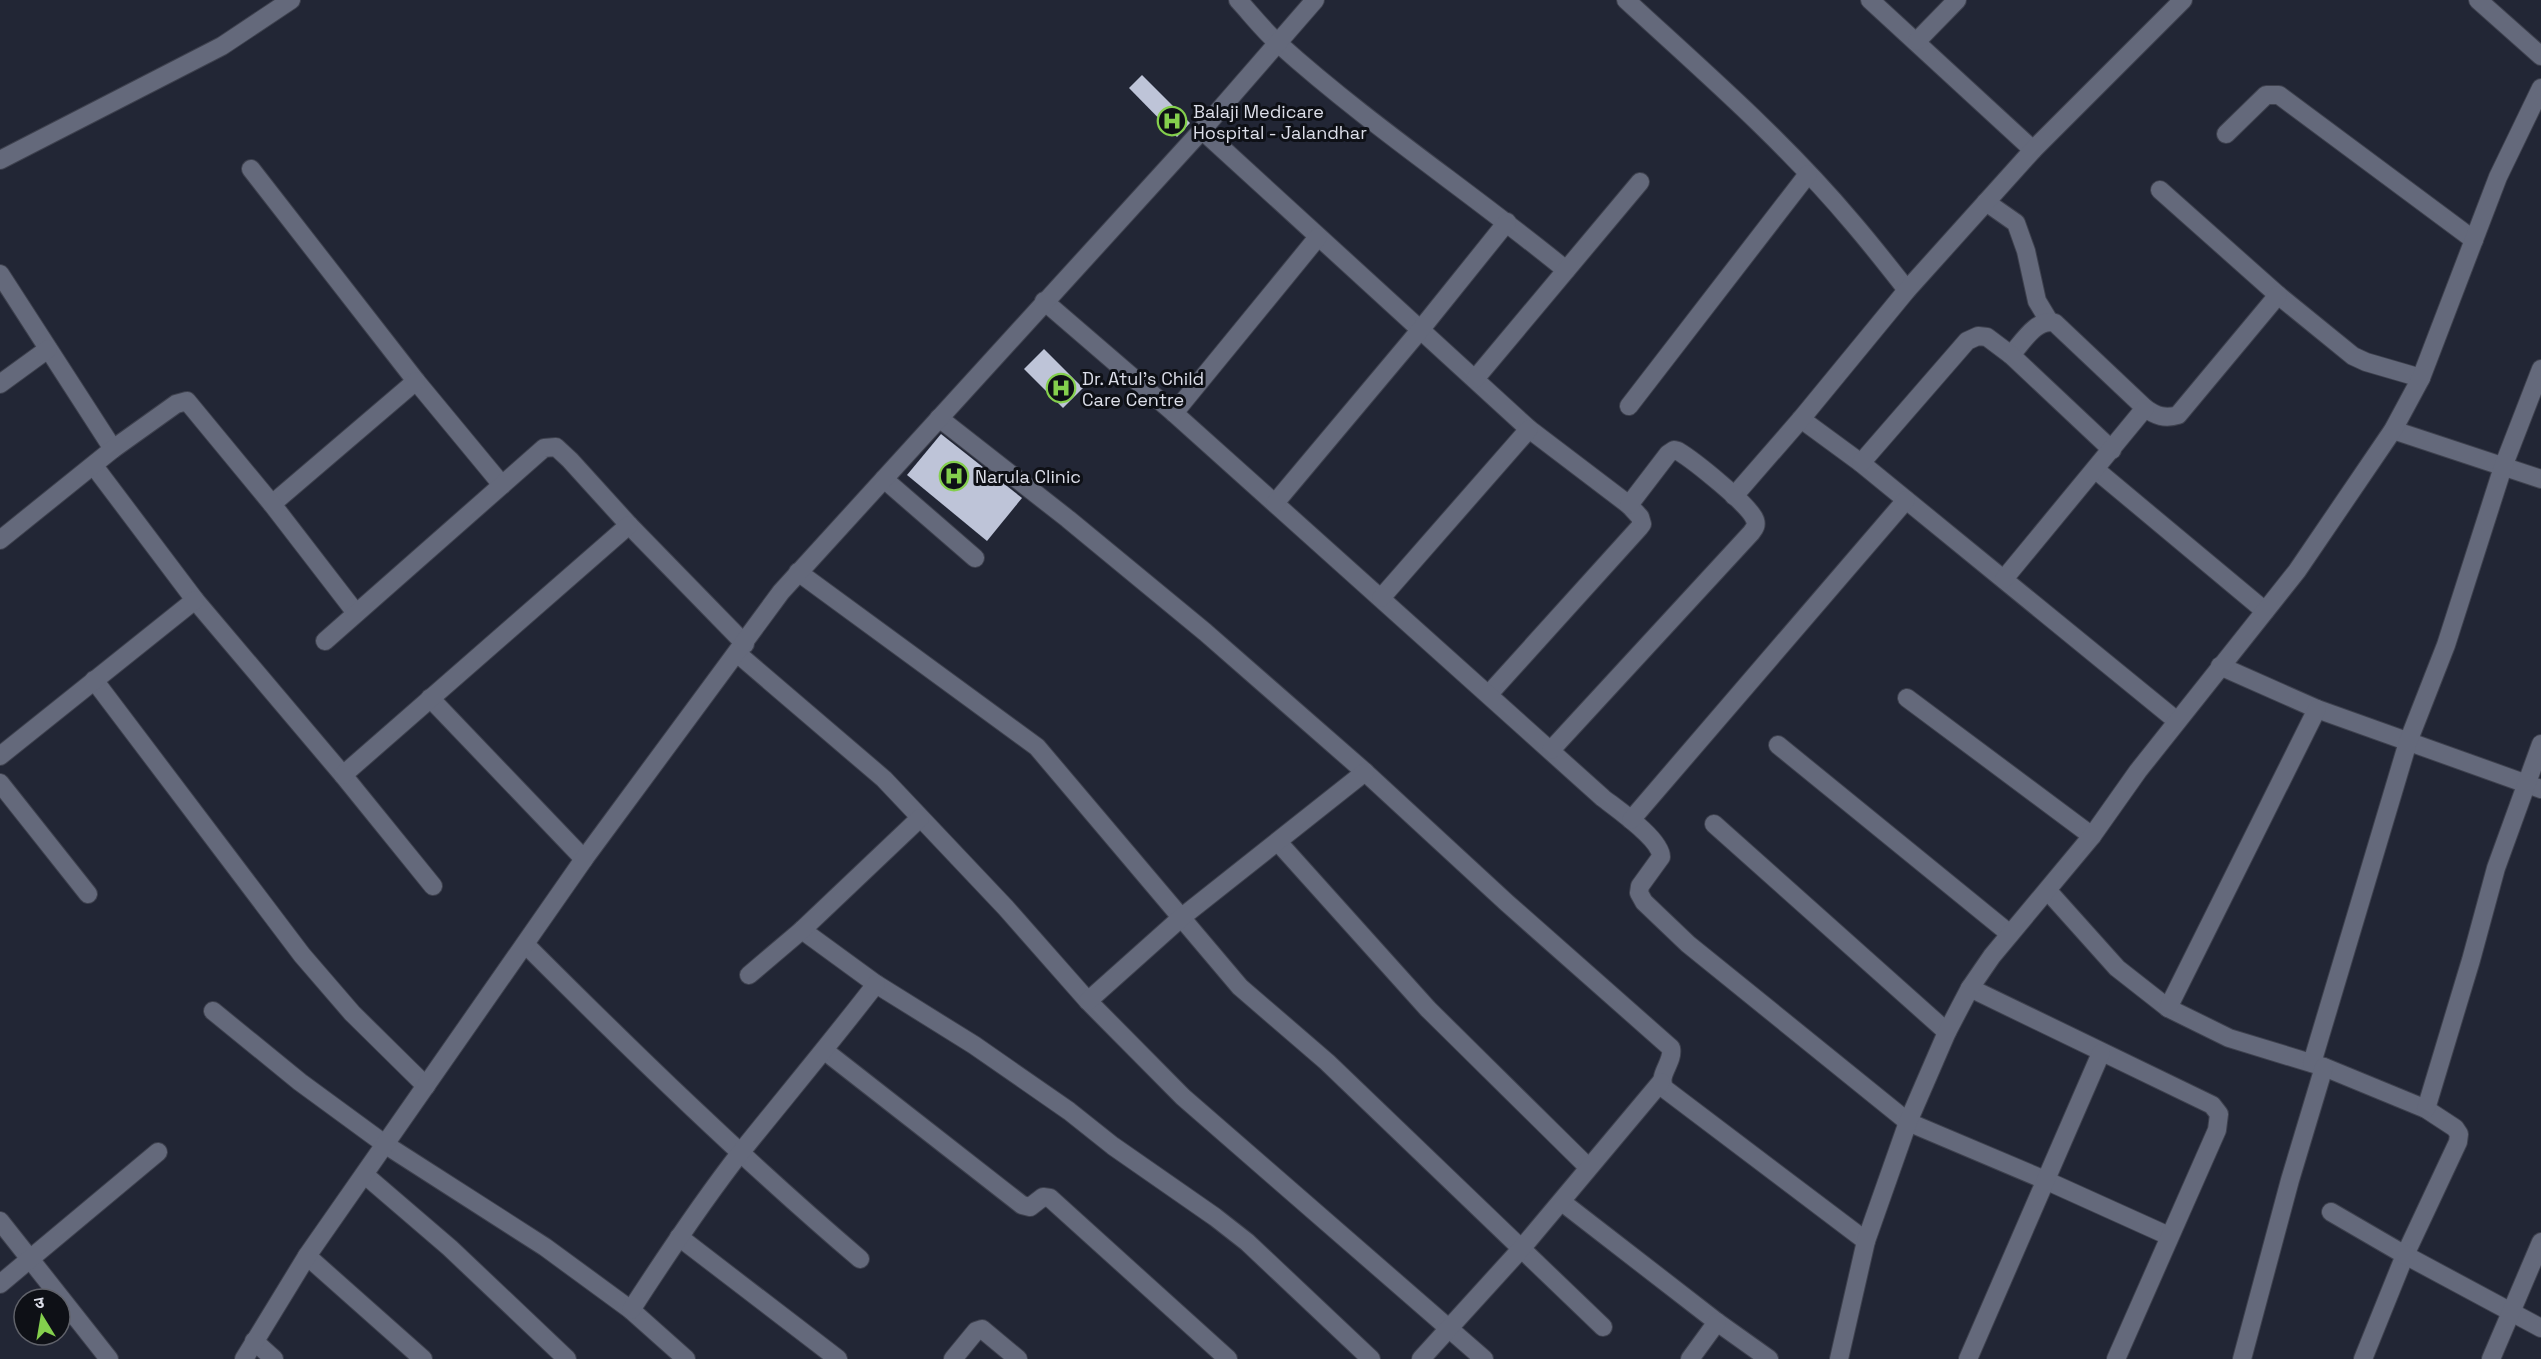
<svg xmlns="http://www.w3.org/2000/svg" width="2541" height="1359" viewBox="0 0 2541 1359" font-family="'Space Grotesk','Noto Sans Devanagari',sans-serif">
<rect width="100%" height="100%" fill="#222635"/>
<g fill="#bec4d8">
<path d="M1142,75L1190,123L1177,137L1129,88Z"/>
<path d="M1044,349L1083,388L1063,408L1024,369Z"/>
<path d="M941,434L1022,498L987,541L907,475Z"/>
</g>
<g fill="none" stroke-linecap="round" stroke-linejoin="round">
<g stroke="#3e414e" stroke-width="20">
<g id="minor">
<path d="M1238,0C1251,14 1264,31 1279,44C1369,125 1472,193 1566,270"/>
<path d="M1626,0C1703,71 1784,141 1852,222C1871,244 1889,267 1907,290"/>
<path d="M1870,0L2033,150"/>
<path d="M1917,41L1957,0"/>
<path d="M1202,130L1529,429L1629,505L1640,517L1642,524L1639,528L1489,694"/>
<path d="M2226,134L2266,95H2279L2474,240"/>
<path d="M0,160L222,46L291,0"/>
<path d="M251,169L416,381L502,485"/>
<path d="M2160,190L2278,295L2353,356L2366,362L2421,378"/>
<path d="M1986,202L2016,223L2026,251L2037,301L2049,321"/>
<path d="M0,274L113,449"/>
<path d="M1044,301L1174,413L1603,798C1617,809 1661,839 1661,857L1640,886L1639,893L1644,902L1688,944L1908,1122L2045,1180L2169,1236"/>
<path d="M2011,355C2022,343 2037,317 2055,323L2145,408C2156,416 2165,419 2178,415L2278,295"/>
<path d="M1475,379L1640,182"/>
<path d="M0,384L48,349"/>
<path d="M1629,406L1808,174"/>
<path d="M1174,413L1318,237"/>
<path d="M939,418L1068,519L1205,632L1365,772L1507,903L1671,1048C1674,1063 1656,1075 1665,1089L1866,1241"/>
<path d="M1801,419L1861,463L2177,721"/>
<path d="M2393,430L2541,479"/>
<path d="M1861,463L1967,341L1978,336L1987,337L2011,355L2112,450"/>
<path d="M94,466L195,600L343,775L433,886"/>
<path d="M2096,470L2265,611"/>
<path d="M884,479L975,558"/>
<path d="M1734,496L1801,419L1907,290L2033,150L2183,0"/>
<path d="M1275,503L1421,329L1507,222"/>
<path d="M272,504L416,381"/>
<path d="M0,540L113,449L176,404L187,401L272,504L356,613"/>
<path d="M798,572L1037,747L1240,987L1327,1062L1603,1327"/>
<path d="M2004,579L2145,408"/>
<path d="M1381,598L1529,429"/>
<path d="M325,641L544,448L556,447L570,460L629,525L745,644"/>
<path d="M738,654L884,779L1006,908L1088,1001L1183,1097L1484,1359"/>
<path d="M2220,666L2317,709L2541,789"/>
<path d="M94,680L302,955L352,1013L426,1086"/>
<path d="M430,698L584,859"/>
<path d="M1907,698L2092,836"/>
<path d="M1778,745L2010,934"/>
<path d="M1551,750L1751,533C1754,529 1757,526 1755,520C1750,505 1693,460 1678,451L1674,450L1668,454L1629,505"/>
<path d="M0,756L195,600"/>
<path d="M343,775L629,525"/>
<path d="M0,783L88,894"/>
<path d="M1631,820L1906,500"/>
<path d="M1714,824L1947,1032"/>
<path d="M1278,842L1428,1009L1588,1167"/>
<path d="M2048,891L2117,968L2168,1008L2229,1038L2324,1067L2426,1109L2455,1128L2459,1134L2458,1142L2405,1255L2363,1359"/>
<path d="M802,930L876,984L974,1045L1069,1111L1113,1146L1215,1217L1247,1242L1371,1359"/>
<path d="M526,945C634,1053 744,1160 860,1259"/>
<path d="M749,975L802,930L920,818"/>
<path d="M1970,988L2212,1105L2219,1114L2217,1130L2116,1359"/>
<path d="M1088,1001L1182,917L1365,772"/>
<path d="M2168,1008L2317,709"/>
<path d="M213,1011L300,1082L386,1145L545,1247L631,1310L686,1359"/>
<path d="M825,1051L1022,1205L1030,1207L1043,1197L1050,1198L1228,1359"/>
<path d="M2312,1063L2408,742L2446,645L2503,467L2541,369"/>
<path d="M2426,1109L2471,960L2496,868L2541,744"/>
<path d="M365,1175L450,1248L567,1359"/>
<path d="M1562,1202L1717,1322L1769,1359"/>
<path d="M2331,1212L2405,1255L2541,1328"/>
<path d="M0,1221L109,1359"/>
<path d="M679,1237L838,1359"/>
<path d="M307,1256L423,1359"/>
<path d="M0,1284L158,1152"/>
<path d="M631,1310C666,1256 701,1203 741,1152C786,1096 832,1041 876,984"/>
<path d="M254,1341L274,1359"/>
<path d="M953,1359L976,1331L982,1329L1018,1359"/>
<path d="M1421,1359L1521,1249L1661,1082"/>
<path d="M1690,1359L1717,1322"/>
<path d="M1839,1359L1866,1241L1908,1122L1947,1032L1970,988L1992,956L2092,836L2138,771L2297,571L2393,430L2421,378L2498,177L2541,88"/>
<path d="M1968,1359L2101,1053"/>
<path d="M2242,1359L2290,1180L2324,1067"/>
<path d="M2491,1359L2541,1242"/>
</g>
</g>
<g stroke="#3e414e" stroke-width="20">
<g id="tertiary">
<path d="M2478,0L2541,56"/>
<path d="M244,1359L307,1256L584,859L781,592L1202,130L1315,0"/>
</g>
</g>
<use href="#minor" stroke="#64697b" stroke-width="18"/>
<use href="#tertiary" stroke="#64697b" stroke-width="18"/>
</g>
<defs>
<g id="hospital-ring" transform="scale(1.5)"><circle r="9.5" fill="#0e1016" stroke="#84cf4d" stroke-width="1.5"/><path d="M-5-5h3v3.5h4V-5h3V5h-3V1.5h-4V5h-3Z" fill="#84cf4d"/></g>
</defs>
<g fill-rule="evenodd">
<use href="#hospital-ring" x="1172" y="121"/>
<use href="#hospital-ring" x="1061" y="388"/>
<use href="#hospital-ring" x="954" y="476"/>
</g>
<g text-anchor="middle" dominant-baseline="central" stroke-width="6" stroke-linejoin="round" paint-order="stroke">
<g font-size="18" fill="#dcdee9" stroke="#0e1016" text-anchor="start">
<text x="1193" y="111">Balaji Medicare<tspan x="1193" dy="21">Hospital - Jalandhar</tspan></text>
<text x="1082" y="378">Dr. Atul's Child<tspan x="1082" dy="21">Care Centre</tspan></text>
<text x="975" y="476">Narula Clinic</text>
</g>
</g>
<g transform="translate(42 1317) rotate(349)"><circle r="28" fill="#0e1016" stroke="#60626a" stroke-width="1.5"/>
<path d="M0-4.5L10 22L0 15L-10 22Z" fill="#84cf4d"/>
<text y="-9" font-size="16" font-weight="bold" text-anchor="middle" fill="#dcdee9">उ</text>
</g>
</svg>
